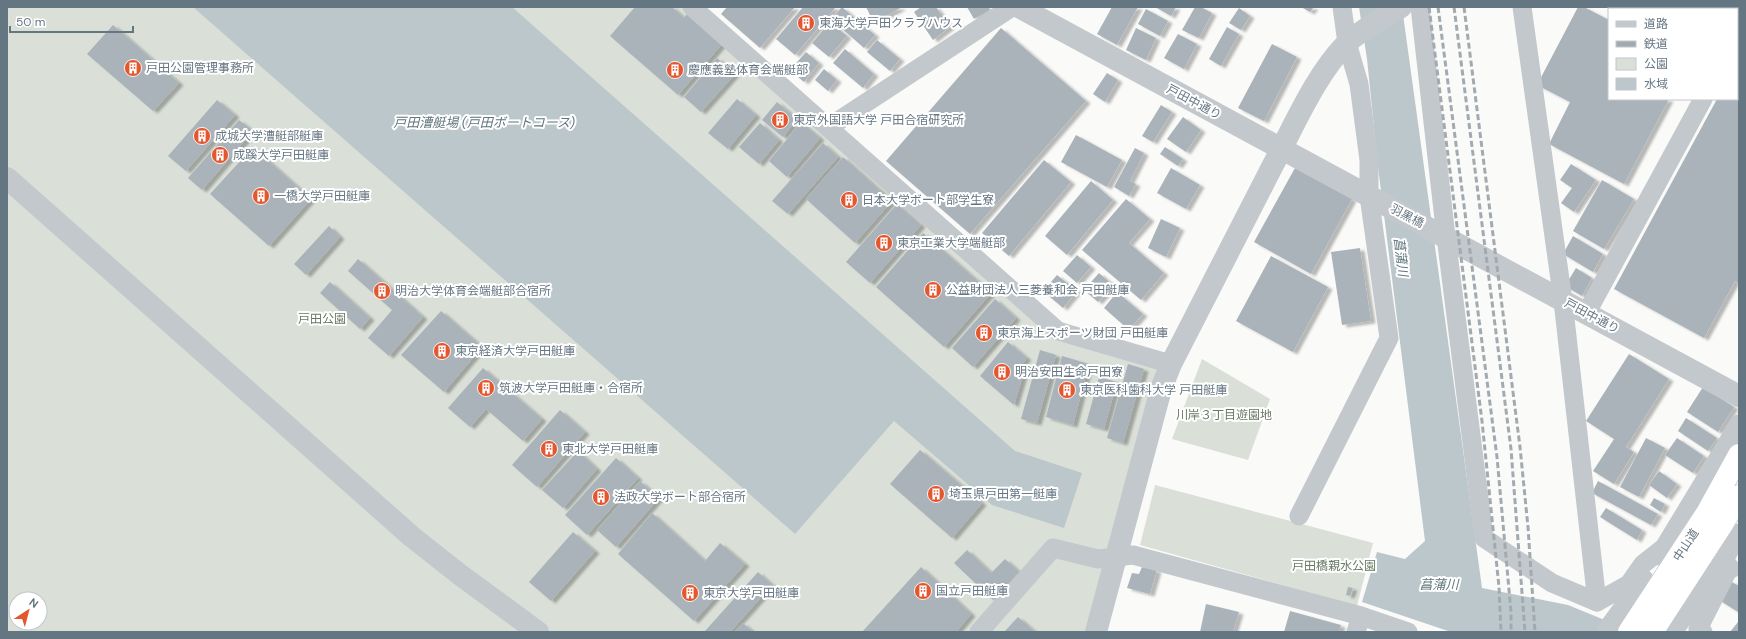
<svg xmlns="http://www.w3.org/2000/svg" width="1746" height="639" viewBox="0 0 1746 639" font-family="'DM Sans','Noto Sans JP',sans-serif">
<defs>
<filter id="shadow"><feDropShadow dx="4.5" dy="2.5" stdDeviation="1" flood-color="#0004"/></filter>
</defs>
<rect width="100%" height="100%" fill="#fafaf8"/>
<g fill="#dadfd7" fill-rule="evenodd">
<path d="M7,7H692L1058,331L1171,364L1098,632H7ZM16,599H40V623H16Z"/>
<path d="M1202,359L1270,399L1248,460L1172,439Z"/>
<path d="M1155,485L1373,543L1357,606L1140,545Z"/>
</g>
<g fill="#bbc7cb">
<path d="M193,7H512L1015,451L1082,473L1064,528L992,505L894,421L795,534Z"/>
<path d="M1359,7H1402L1482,588L1568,605L1634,632H1451L1362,602L1377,552L1405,559L1425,541L1379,175L1367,59Z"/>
</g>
<g fill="#aab3b9" filter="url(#shadow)">
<path d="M635,7H672L684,18L687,14L722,44L678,95L610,36Z"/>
<path d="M727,7H795L760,48L721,14Z"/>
<path d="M803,7H836L795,55L776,39Z"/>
<path d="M842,7L875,35L864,48L831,19Z"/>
<path d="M866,7H902L874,23Z"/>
<path d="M921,7H936L950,27L933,40L914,12Z"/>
<path d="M967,7H989L990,10L974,19Z"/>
<path d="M1112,7H1138L1117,45L1097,34Z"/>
<path d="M1155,7H1176L1171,16Z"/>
<path d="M1195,7H1201L1212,13L1199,38L1182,30Z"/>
<path d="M1301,7H1314L1310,12Z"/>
<path d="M1578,7H1584L1609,20V99H1669L1624,184L1549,144L1570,102L1537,85Z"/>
<path d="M1654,7H1693L1697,9H1653Z"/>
<path d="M1711,7H1737L1736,9H1715Z"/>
<path d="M1239,8L1250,16L1241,30L1229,23Z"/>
<path d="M1146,9L1168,21L1160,36L1138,24Z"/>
<path d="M830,22L847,36L829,57L812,43Z"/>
<path d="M113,25L179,83L153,111L87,54Z"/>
<path d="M1227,27L1239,34L1221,66L1209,59Z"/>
<path d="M1001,28L1086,101L970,234L886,161Z"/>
<path d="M1136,28L1156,38L1146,60L1126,50Z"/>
<path d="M1178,34L1197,44L1184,69L1164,58Z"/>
<path d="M877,40L900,59L890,71L867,52Z"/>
<path d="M1272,44L1297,57L1264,121L1238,108Z"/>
<path d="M845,49L874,74L863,88L833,63Z"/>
<path d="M806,52L819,63L804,82L790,70Z"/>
<path d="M717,58L735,74L701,112L684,97Z"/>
<path d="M1739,58V284L1735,281L1704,338L1614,289L1717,99H1737V61Z"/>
<path d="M824,69L837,80L828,91L815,80Z"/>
<path d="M1107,73L1118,80L1105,102L1093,94Z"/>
<path d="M737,99L756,115L728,149L708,133Z"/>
<path d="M217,100L235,115L186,171L168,156Z"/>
<path d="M777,102L797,119L783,137L762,120Z"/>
<path d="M1161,105L1172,112L1153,142L1142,136Z"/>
<path d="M1183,117L1201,130L1186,152L1167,139Z"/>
<path d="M239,120L253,131L202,190L188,178Z"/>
<path d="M801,122L820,138L787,177L769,161Z"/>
<path d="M760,123L779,140L759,164L739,147Z"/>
<path d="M1076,135L1122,160L1107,187L1061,162Z"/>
<path d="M823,143L838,157L788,214L772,201Z"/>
<path d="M253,147L311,199L269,246L210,194Z"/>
<path d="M1165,147L1183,159L1178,166L1160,154Z"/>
<path d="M1135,148L1144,153L1130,181L1136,184L1129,196L1114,187Z"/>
<path d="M843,157L892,201L855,243L806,199Z"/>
<path d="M1044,160L1071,182L1009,256L982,233Z"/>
<path d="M1571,164L1596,180L1574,212L1561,203L1572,188L1560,180Z"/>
<path d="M1171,168L1200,185L1186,209L1157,193Z"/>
<path d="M1295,168L1352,199L1311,274L1254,242Z"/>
<path d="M1602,180L1634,199L1604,249L1573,231Z"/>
<path d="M1091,181L1113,200L1067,255L1045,236Z"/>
<path d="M1126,199L1150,219L1129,243L1164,273L1141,300L1082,250Z"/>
<path d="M897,204L921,225L870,283L846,262Z"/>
<path d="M1161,219L1180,228L1166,257L1148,248Z"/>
<path d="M329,226L340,237L306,275L294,264Z"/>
<path d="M923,233L991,293L944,347L876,287Z"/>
<path d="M1573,236L1603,254L1593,272L1563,254Z"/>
<path d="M1360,248L1371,321L1342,325L1331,252Z"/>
<path d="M1077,255L1091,267L1077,283L1063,271Z"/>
<path d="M1271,256L1328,287L1293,352L1236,321Z"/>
<path d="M358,259L423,317L389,356L368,338L392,310L348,271Z"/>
<path d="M1576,268L1592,278L1582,296L1565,286Z"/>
<path d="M1099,273L1113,285L1098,302L1084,290Z"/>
<path d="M1057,275L1077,291L1063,308L1043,291Z"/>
<path d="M330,282L370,318L360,329L320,293Z"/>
<path d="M1117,292L1143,314L1129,330L1104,308Z"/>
<path d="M995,299L1016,318L973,367L952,348Z"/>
<path d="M441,311L482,347L444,392L401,355Z"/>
<path d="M1008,342L1027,358L1018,369L1023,375L1014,405L980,376Z"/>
<path d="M1040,350L1056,355L1037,423L1021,419Z"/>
<path d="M1629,354L1669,379L1626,447L1634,452L1614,484L1593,471L1614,439L1586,421Z"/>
<path d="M1062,356L1089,364L1073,425L1046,417Z"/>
<path d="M1128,364L1144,369L1123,443L1107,438Z"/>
<path d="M483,368L542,419L523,441L486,409L470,427L448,408Z"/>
<path d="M1099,377L1117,382L1104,429L1086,424Z"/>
<path d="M1703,387L1734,407L1718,432L1687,412Z"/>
<path d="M560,410L585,432L537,487L512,465Z"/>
<path d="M1686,418L1717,438L1708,451L1678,431Z"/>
<path d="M1646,438L1665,448L1639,497L1620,487Z"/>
<path d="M1677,438L1704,456L1693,473L1665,455Z"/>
<path d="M920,450L982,503L952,538L890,484Z"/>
<path d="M578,451L597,469L563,508L542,490Z"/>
<path d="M616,458L638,478L587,535L565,515Z"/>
<path d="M1659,471L1677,484L1667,498L1649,485Z"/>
<path d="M640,481L659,498L616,547L597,530Z"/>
<path d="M1598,481L1658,514L1651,525L1592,493Z"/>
<path d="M1654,498L1665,504L1661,512L1650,505Z"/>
<path d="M1606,508L1642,530L1637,540L1600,517Z"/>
<path d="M652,513L705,561L720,543L745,564L694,621L618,554Z"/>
<path d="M573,532L595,551L551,601L529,582Z"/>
<path d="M967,550L991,573L1005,559L1019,572L993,600L954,563Z"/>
<path d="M921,567L971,614L956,632H862Z"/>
<path d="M1142,567L1157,570L1150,594L1127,588L1132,573L1139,574Z"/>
<path d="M758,572L772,585L730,632H706L705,631Z"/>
<path d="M1730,581L1739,586L1738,612L1719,600Z"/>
<path d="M1348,587L1353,588L1350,596L1346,595Z"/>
<path d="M1206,604L1239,612L1233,632H1200Z"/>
<path d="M1290,611L1341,625L1339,632H1284Z"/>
<path d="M1018,617L1035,632H1004Z"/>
<path d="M1738,622L1739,632H1730Z"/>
<path d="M743,623L753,632H734Z"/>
</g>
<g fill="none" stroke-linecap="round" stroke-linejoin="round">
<g stroke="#b4b9bd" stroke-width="23">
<g id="trunk">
<path d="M1629,632L1707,513L1739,455"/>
<path d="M1652,632L1721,526L1739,496"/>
</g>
</g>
<g stroke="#c3c8cc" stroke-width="19">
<path d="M692,7L1058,331L1171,364"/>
<path d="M1420,7L1446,237L1484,538L1552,583L1597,602L1629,584L1643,564L1666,546"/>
<path d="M1522,7L1563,301L1597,602"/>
<path d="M1737,36L1739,32"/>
<path d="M829,127L1012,7"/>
<path d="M1586,314L1703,99"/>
<path d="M1299,516L1389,338L1369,196V160L1359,84L1347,43L1342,7"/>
<path d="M1659,556L1739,424"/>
<path d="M1731,569L1724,560L1739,533"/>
<path d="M979,632L1053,548L1098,559L1133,555L1361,616L1408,632"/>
<path d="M1356,632L1361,616"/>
<path d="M1605,632L1644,579"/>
<path d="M1673,632L1724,560"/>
<path d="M1703,632L1698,629L1727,572"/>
</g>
<g stroke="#c3c8cc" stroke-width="22">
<path d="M1019,7L1739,396"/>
<path d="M7,178L411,536L459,574L538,632"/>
<path d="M1096,632L1161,389L1171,364C1205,298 1239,232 1273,165C1293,128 1316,74 1346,44C1360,30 1384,18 1401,7"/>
</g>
<use href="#trunk" stroke="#fff" stroke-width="22"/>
<g stroke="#a2aab0" stroke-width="3" stroke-dasharray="6 3" stroke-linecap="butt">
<path d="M1429,7L1482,421L1499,587L1501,632"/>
<path d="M1438,7L1497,457L1511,612V632"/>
<path d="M1454,7L1511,449L1525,632"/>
<path d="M1464,7L1520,447L1528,527L1535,632"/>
</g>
</g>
<defs>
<g id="building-disc" transform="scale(0.9)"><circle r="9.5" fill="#e4572e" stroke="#fff"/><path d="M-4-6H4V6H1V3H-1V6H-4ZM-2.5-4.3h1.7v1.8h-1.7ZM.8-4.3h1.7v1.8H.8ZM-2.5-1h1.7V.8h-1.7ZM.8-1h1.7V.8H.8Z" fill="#fff"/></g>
</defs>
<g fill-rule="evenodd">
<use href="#building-disc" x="806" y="23"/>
<use href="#building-disc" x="133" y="68"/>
<use href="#building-disc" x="675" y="70"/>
<use href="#building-disc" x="780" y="120"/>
<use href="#building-disc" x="202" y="136"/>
<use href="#building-disc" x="220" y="155"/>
<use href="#building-disc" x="261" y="196"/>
<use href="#building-disc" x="849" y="200"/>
<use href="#building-disc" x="884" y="243"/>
<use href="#building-disc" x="933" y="290"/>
<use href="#building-disc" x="382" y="291"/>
<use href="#building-disc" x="984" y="333"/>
<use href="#building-disc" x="442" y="351"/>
<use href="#building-disc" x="1002" y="372"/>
<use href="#building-disc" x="486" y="388"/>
<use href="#building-disc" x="1067" y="390"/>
<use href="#building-disc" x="549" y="449"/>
<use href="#building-disc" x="936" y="494"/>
<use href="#building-disc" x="601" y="497"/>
<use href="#building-disc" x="923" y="591"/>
<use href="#building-disc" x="690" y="593"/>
</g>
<g text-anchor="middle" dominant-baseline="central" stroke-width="4" stroke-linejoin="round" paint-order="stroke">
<g font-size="12" fill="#657683" stroke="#fff" text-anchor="start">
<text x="819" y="23">東海大学戸田クラブハウス</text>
<text x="146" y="68">戸田公園管理事務所</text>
<text x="688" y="70">慶應義塾体育会端艇部</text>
<text x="793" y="120">東京外国語大学 戸田合宿研究所</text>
<text x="215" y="136">成城大学漕艇部艇庫</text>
<text x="233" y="155">成蹊大学戸田艇庫</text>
<text x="274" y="196">一橋大学戸田艇庫</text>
<text x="862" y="200">日本大学ボート部学生寮</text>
<text x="897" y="243">東京工業大学端艇部</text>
<text x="946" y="290">公益財団法人三菱養和会 戸田艇庫</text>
<text x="395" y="291">明治大学体育会端艇部合宿所</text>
<text x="997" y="333">東京海上スポーツ財団 戸田艇庫</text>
<text x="455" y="351">東京経済大学戸田艇庫</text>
<text x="1015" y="372">明治安田生命戸田寮</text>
<text x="499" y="388">筑波大学戸田艇庫・合宿所</text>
<text x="1080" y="390">東京医科歯科大学 戸田艇庫</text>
<text x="562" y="449">東北大学戸田艇庫</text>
<text x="949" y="494">埼玉県戸田第一艇庫</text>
<text x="614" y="497">法政大学ボート部合宿所</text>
<text x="936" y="591">国立戸田艇庫</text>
<text x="703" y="593">東京大学戸田艇庫</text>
</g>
<g font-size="12" fill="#657683" stroke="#fff">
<text transform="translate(1194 102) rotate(28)">戸田中通り</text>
<text transform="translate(1407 216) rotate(28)">羽黒橋</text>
<text transform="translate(1592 316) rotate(28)">戸田中通り</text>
<text transform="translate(1686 545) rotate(-57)">中山道</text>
</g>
<g font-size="12" fill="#687a64" stroke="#fff">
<text x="322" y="319">戸田公園</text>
<text x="1224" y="415">川岸３丁目遊園地</text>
<text x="1334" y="566">戸田橋親水公園</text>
</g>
<g font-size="13" font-style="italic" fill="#60757c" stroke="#fff">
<text x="484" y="122">戸田漕艇場 (戸田ボートコース)</text>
<text transform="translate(1401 257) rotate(83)">菖蒲川</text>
<text x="1439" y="584">菖蒲川</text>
</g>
</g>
<rect width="1746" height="639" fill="none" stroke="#657683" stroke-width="16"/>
<rect x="1608" y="8" width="130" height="92" fill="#ffffff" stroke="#c1c8cd"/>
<rect x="1616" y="21" width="20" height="6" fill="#c3c8cc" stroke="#c1c8cd"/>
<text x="1644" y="28" font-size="12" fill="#657683">道路</text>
<rect x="1616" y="41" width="20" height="6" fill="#a2aab0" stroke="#c1c8cd"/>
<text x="1644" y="48" font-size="12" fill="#657683">鉄道</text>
<rect x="1616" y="58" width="20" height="12" fill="#dadfd7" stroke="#c1c8cd"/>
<text x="1644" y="68" font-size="12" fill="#657683">公園</text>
<rect x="1616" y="78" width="20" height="12" fill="#bbc7cb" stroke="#c1c8cd"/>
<text x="1644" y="88" font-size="12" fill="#657683">水域</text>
<g transform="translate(28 611) rotate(36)"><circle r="19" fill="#ffffff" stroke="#c1c8cd"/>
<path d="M0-3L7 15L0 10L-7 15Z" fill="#e4572e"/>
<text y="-6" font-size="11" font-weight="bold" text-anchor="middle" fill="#657683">N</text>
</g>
<path d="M10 26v6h123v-6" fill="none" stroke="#657683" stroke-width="2"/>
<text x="16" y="26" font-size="12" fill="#657683" stroke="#ffffff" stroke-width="3" paint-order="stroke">50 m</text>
</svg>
